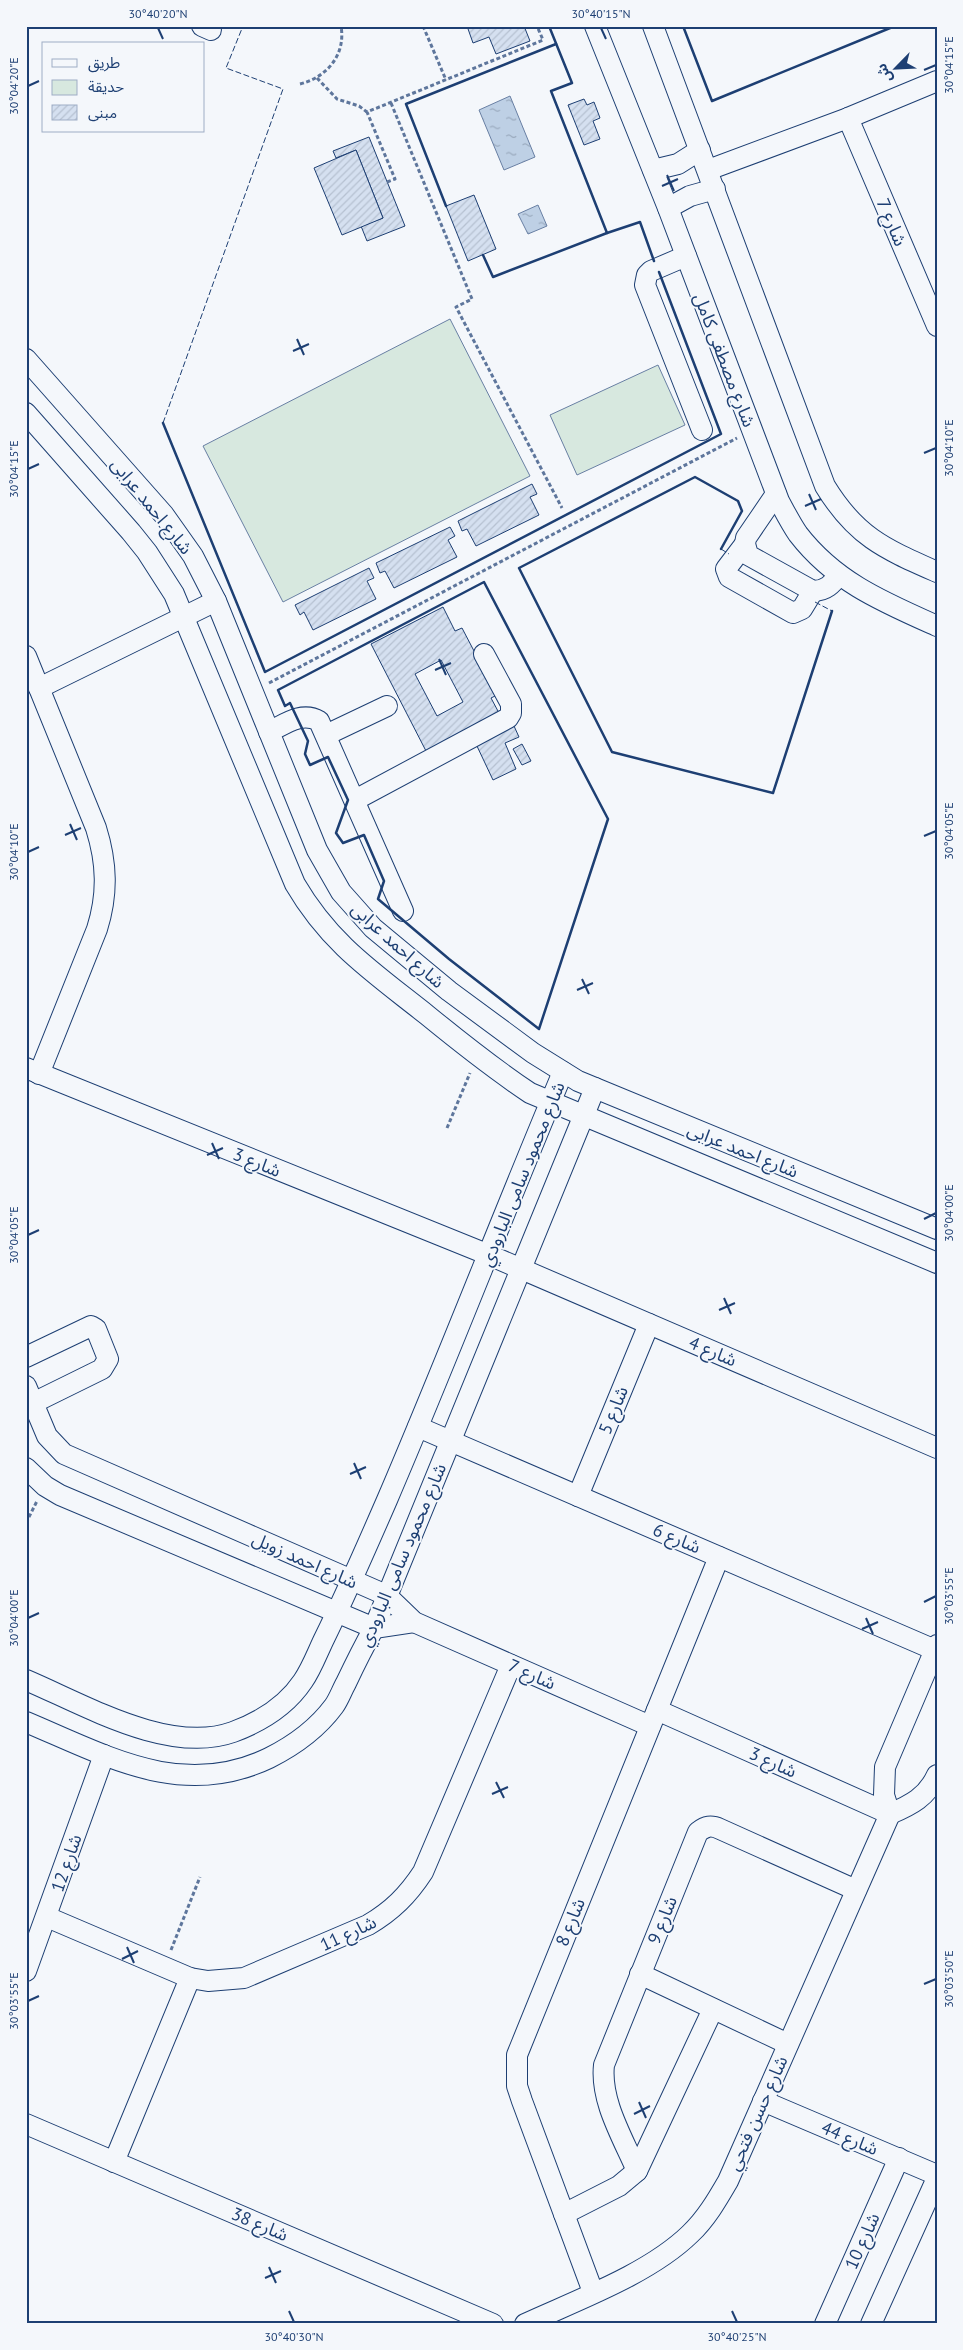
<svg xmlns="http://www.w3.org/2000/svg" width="963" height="2350" viewBox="0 0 963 2350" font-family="'PT Sans','Noto Sans Arabic',sans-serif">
<defs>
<pattern id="water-ripples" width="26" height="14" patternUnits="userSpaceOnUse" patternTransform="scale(1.25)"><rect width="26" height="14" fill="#bed0e5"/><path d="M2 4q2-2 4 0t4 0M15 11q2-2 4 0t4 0" fill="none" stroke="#9aaabe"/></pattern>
<pattern id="building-hatch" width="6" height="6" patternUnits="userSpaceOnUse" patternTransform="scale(1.25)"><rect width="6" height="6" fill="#d5e0f0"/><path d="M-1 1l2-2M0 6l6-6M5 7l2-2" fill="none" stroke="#b6c1d1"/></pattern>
</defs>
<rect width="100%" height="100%" fill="#f4f7fb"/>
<g fill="#d7e8df" stroke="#687fa3">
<path d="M450,319L530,476L283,602L203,446Z"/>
<path d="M658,365L685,425L577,475L550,415Z"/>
</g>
<g fill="url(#water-ripples)" stroke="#687fa3">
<path d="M510,96L535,157L504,170L479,110Z"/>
<path d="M538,205L547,226L528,234L518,214Z"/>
</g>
<g fill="url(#building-hatch)" stroke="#1d3f73" fill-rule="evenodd">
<path d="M467,26H524L530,41L496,54L489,37L473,43Z"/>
<path d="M584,99L587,105L594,102L600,118L593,121L600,139L584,145L568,105Z"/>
<path d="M369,137L405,226L367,241L361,226L383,218L356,150L336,158L333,151Z"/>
<path d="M356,150L383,218L342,235L314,168Z"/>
<path d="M474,195L496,249L468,261L446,206Z"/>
<path d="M532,484L537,494L530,497L539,515L476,546L467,529L462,531L458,521Z"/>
<path d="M450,527L455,536L448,540L457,557L394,588L385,571L380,573L376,563Z"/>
<path d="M369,568L374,578L367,581L376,599L313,630L304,612L300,615L295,605Z"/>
<path d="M443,607L455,631L462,628L497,695L491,698L499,713L426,751L371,644ZM441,660L463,702L437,716L415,674Z"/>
<path d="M514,726L519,737L505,743L516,769L493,780L476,744Z"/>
<path d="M522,744L531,761L522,765L513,749Z"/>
</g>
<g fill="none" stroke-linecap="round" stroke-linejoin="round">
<g stroke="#1d3f73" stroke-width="22">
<g id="minor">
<path d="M202,26L211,30"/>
<path d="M595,26L668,208L779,501C785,512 791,524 798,534C835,582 883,602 937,626"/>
<path d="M653,26L825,486C856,537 885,549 937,572"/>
<path d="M848,118L937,326"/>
<path d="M653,170L678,164L700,150"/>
<path d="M708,170L848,118L937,81"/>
<path d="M668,208L690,196L715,189"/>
<path d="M686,256L651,271L647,275L645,285L702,430"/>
<path d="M26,359L164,515L193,556L216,601L317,850L341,892L373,928L449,991L533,1053L578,1081L937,1229"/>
<path d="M26,413L131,532L147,552L174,594L295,884C330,944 373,972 427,1015C460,1042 494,1069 530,1093L937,1263"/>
<path d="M776,494L746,538L745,544L748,555L813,591C826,591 832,584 839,575"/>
<path d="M745,544L726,569L729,577L793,613L802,609L813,591"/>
<path d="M26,656L96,828C107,863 108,894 97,929L39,1074"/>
<path d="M39,688L216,601"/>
<path d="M269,732C285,724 302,711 319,721L403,911"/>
<path d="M326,735L387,706"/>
<path d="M355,800L508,718L511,713V704L484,654"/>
<path d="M26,1068L489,1255L937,1448"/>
<path d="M26,1357L91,1326L96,1329L108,1359L102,1369L33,1403"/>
<path d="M26,1386L47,1436L64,1454L386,1595L414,1622L650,1726"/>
<path d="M418,1427L935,1650"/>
<path d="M26,1468L45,1486L60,1495L374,1628L414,1622"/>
<path d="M578,1496L649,1324"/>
<path d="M26,1680C85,1705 169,1755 233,1732C260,1722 287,1705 303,1681C312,1668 318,1651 325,1637C347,1592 367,1546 387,1500C448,1358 503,1214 563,1072"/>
<path d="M657,1710L890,1814"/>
<path d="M26,1722C107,1756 182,1800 269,1758C293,1746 317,1729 334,1706C339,1699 342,1690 346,1683C355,1664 364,1646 374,1628L595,1088"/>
<path d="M890,1814C911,1805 927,1797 937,1775"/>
<path d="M47,1917L190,1978L208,1981L244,1978L368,1925C392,1911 408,1895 423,1872L511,1665"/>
<path d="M26,1971L104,1755"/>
<path d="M640,1974L788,2044"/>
<path d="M763,2101L937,2175"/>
<path d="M26,2124L493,2324"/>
<path d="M114,2162L190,1978"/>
<path d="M637,2171C623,2138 600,2101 604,2065L698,1832C706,1826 711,1825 720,1829L856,1890"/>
<path d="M564,2214L619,2186L637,2171L713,2009"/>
<path d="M593,2292L522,2101L517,2086V2055L719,1557"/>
<path d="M525,2324C577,2300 649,2274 690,2234C706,2219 717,2200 728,2181L890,1814L884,1795L885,1767L937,1645"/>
<path d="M825,2324L899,2158"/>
<path d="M871,2324L937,2178"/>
</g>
</g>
<g stroke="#5e769c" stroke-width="3" stroke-dasharray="4 2.5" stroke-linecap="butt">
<path d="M423,26L446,80"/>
<path d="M317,78L337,99L359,106L367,112"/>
<path d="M300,84C327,77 346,55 341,26"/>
<path d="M391,103L472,299L456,307L562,508"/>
<path d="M387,182L395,179L367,112L543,40L537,26"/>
<path d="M269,683L737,438"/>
<path d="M447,1128L470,1073"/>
<path d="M26,1523L37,1501"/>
<path d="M171,1950L200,1877"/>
</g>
<use href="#minor" stroke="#f4f7fb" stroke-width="20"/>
<g stroke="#1d3f73" stroke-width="1" stroke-dasharray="6 2.5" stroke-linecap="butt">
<path d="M163,423L283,89L226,68L243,26"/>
<path d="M721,549L729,554"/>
<path d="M815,602L832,611"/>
</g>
<g stroke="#1d3f73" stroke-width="2.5">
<path d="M549,26L572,83L551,91L607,233L640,222L654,261"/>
<path d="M683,26L712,101L895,26"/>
<path d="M446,206L406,104L556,44"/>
<path d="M483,255L493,277L607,233"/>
<path d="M163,423L265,672L721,434L659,272"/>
<path d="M721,549L742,511L738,501L695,477L519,568L612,752L773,793L832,611"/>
<path d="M484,582L608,819L539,1029L449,959L378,899L384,881L364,835L343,843L336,833L348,800L328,757L310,765L305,754L308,741L290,703L285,706L278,690Z"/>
</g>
</g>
<path fill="none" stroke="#1d3f73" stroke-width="2" d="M158,28L163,39M601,28L606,39M924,70L936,65M28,86L39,81M667,175L674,191M662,186L678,179M297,339L304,355M293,351L309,344M924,453L936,448M28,469L39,464M809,494L816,510M805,506L821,499M439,659L446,675M435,670L451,663M70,824L77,840M65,835L81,828M924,836L936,831M28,852L39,847M582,979L589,994M577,990L593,983M212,1143L219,1159M207,1155L223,1148M924,1219L936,1213M28,1235L39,1230M724,1298L731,1314M719,1310L735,1303M354,1463L361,1479M350,1474L366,1467M924,1602L936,1596M28,1618L39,1613M866,1618L873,1634M862,1629L878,1622M496,1782L504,1798M492,1794L508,1787M127,1947L134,1963M122,1959L138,1951M924,1984L936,1979M28,2001L39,1996M639,2102L646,2118M634,2114L650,2106M269,2267L276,2283M265,2278L281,2271M289,2311L294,2322M732,2311L737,2322"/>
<g text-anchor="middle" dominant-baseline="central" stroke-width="4" stroke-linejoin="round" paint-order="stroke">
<g font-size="18" fill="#1d3f73" stroke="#f4f7fb">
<text transform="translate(892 222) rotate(67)">شارع 7</text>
<text transform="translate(725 360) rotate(69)">شارع مصطفى كامل</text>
<text transform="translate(152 506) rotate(51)">شارع احمد عرابى</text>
<text transform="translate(398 945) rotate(42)">شارع احمد عرابى</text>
<text transform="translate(743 1150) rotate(22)">شارع احمد عرابى</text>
<text transform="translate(257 1162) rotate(22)">شارع 3</text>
<text transform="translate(522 1174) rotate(-68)">شارع محمود سامى البارودي</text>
<text transform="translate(713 1351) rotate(23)">شارع 4</text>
<text transform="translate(613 1410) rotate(-68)">شارع 5</text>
<text transform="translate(677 1538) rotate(23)">شارع 6</text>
<text transform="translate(402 1555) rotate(-67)">شارع محمود سامى البارودي</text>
<text transform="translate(305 1560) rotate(24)">شارع احمد زويل</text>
<text transform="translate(532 1674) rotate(24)">شارع 7</text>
<text transform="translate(773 1762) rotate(24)">شارع 3</text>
<text transform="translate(66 1863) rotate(-71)">شارع 12</text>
<text transform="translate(662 1920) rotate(-68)">شارع 9</text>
<text transform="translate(570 1922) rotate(-68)">شارع 8</text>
<text transform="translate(348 1933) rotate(-25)">شارع 11</text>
<text transform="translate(757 2113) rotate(-66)">شارع حسن فتحي</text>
<text transform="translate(850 2138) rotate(23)">شارع 44</text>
<text transform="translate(260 2224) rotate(23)">شارع 38</text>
<text transform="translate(862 2241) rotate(-66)">شارع 10</text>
</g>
</g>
<rect width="963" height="2350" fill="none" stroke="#f4f7fb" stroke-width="55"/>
<rect x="42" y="42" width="162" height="90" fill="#f4f7fb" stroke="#9eadc5"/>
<rect x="52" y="59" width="25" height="8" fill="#f4f7fb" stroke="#9eadc5"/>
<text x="88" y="68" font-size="15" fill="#1d3f73">طريق</text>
<rect x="52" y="80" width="25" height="15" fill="#d7e8df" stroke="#9eadc5"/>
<text x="88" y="92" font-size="15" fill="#1d3f73">حديقة</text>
<rect x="52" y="105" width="25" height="15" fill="url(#building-hatch)" stroke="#9eadc5"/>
<text x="88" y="118" font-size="15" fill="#1d3f73">مبنى</text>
<g transform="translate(896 68) rotate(246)" stroke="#f4f7fb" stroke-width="4" paint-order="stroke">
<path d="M0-4L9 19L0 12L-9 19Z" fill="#1d3f73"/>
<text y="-8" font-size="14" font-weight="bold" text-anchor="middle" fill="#1d3f73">ش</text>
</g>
<rect x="28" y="28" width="908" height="2294" fill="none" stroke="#1d3f73" stroke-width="2"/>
<g font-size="12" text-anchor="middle" fill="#1d3f73">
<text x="158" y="18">30°40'20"N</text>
<text x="601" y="18">30°40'15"N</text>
<text transform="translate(949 65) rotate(-90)" y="4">30°04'15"E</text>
<text transform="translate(14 86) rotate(-90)" y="4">30°04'20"E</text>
<text transform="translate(949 448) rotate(-90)" y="4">30°04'10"E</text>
<text transform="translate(14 469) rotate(-90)" y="4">30°04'15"E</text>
<text transform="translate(949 831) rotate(-90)" y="4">30°04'05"E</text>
<text transform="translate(14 852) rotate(-90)" y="4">30°04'10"E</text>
<text transform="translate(949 1213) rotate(-90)" y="4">30°04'00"E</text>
<text transform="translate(14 1235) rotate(-90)" y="4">30°04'05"E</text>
<text transform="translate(949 1596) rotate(-90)" y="4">30°03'55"E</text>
<text transform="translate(14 1618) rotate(-90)" y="4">30°04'00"E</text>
<text transform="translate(949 1979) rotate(-90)" y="4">30°03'50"E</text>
<text transform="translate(14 2001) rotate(-90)" y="4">30°03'55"E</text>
<text x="294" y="2341">30°40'30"N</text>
<text x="737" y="2341">30°40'25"N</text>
</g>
</svg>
